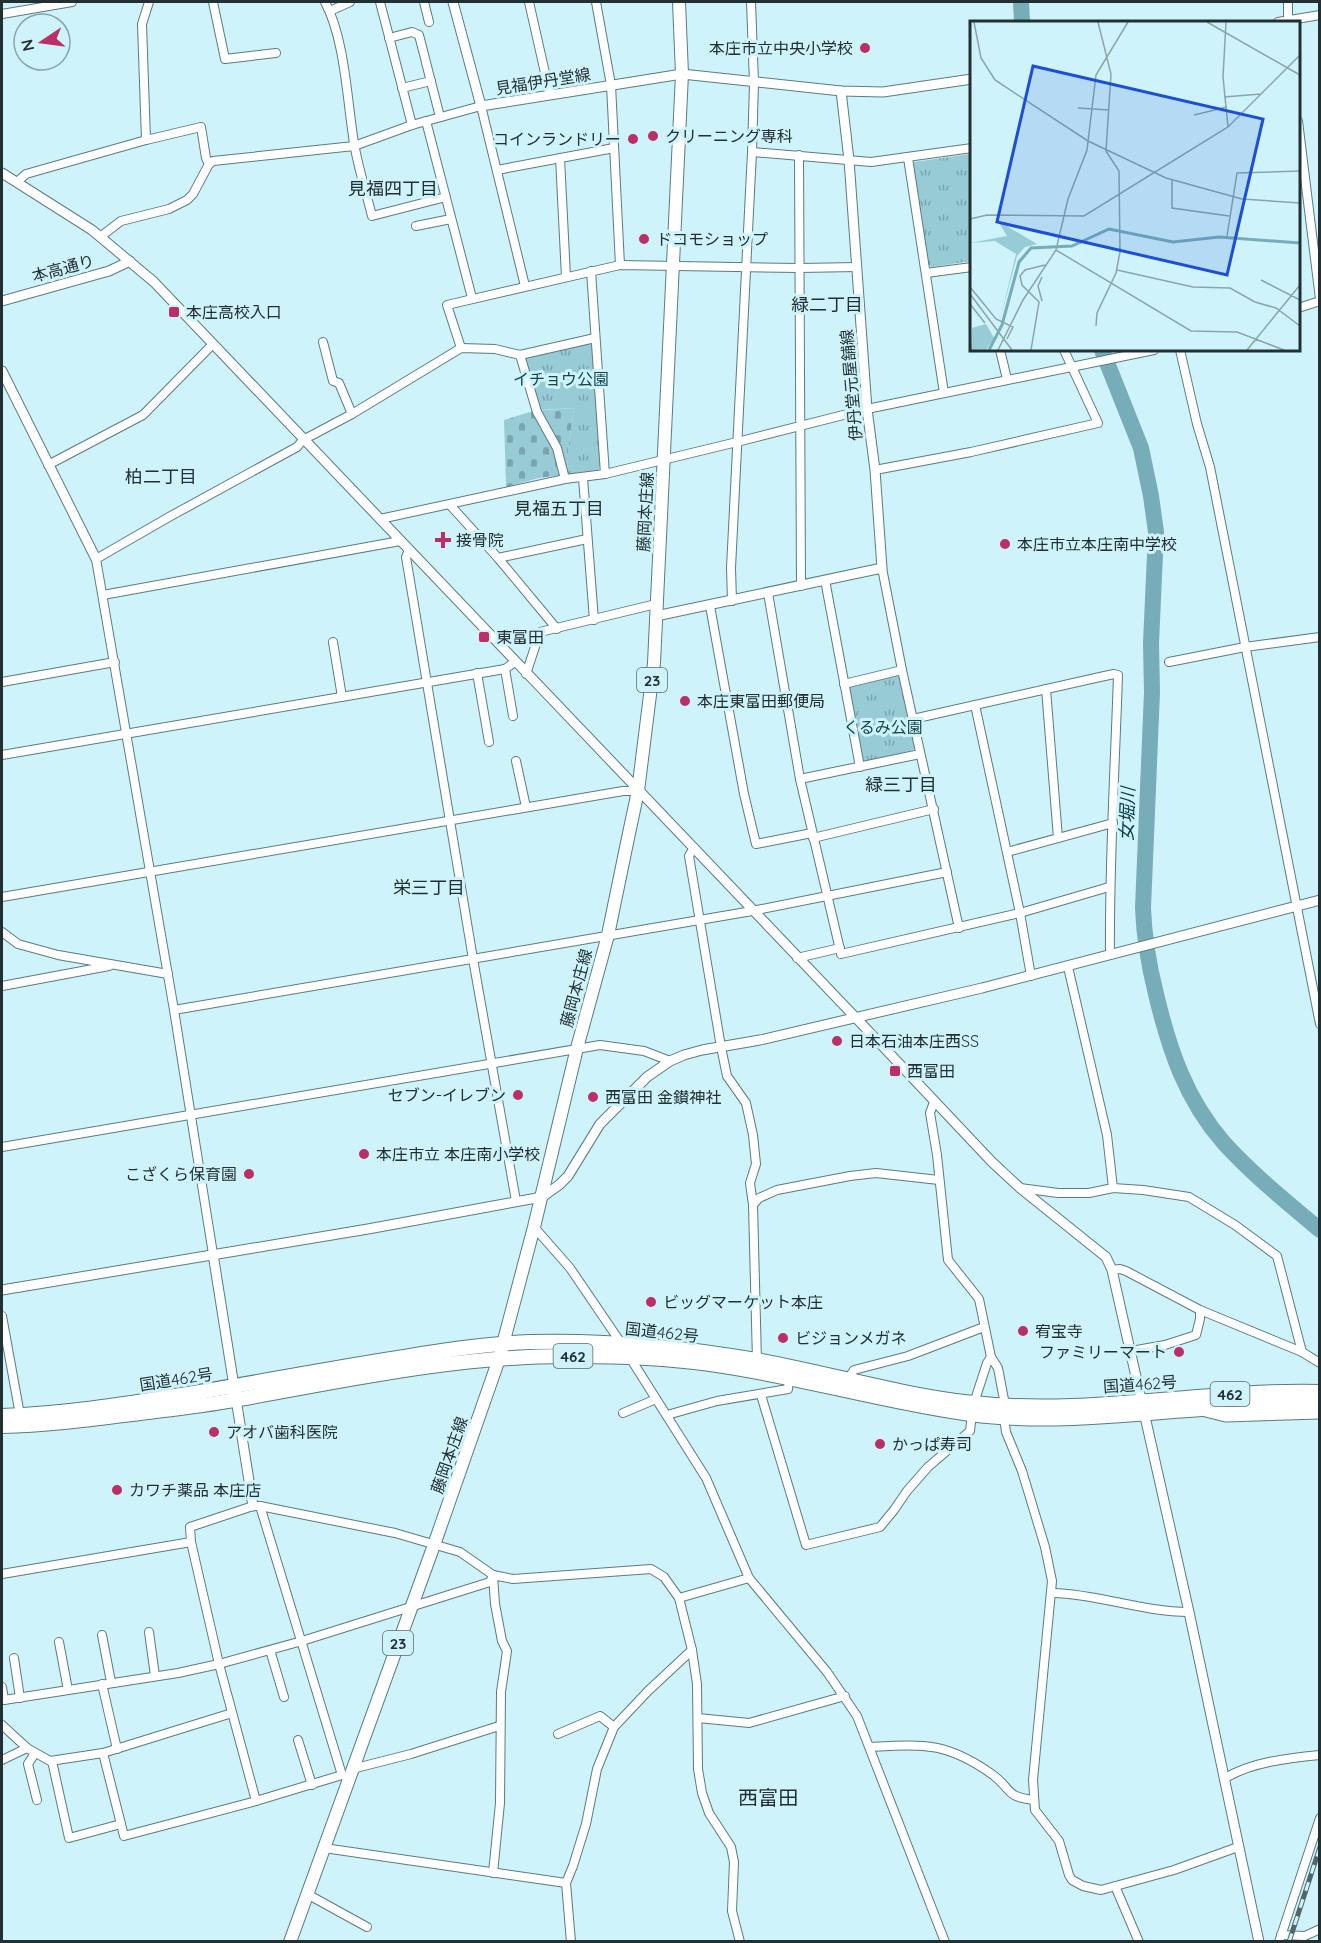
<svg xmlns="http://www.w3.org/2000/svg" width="1321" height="1943" viewBox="0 0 1321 1943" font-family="Quicksand,'Noto Sans JP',sans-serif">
<defs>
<pattern id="grass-tufts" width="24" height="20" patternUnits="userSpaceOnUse" patternTransform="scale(1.5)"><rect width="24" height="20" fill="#97cbd6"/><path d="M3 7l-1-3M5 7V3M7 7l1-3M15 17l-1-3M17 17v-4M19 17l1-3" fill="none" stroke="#7ba5ae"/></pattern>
<pattern id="cemetery-stones" width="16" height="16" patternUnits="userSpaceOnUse" patternTransform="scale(1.5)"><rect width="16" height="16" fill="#97cbd6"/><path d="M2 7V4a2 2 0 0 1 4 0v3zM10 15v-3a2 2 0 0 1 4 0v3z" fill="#7ba5ae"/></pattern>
</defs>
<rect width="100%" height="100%" fill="#cff3fa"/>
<g fill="url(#grass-tufts)">
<path d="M971,154V261L932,267L929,265L913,165L914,162Z"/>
<path d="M592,341L600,466L598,470L568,474L567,458L574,408L539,410L524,361L526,357Z"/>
<path d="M896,674L899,676L915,747L913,750L866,762L862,759L849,688L850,685Z"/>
</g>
<path fill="url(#cemetery-stones)" d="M574,408L567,458L568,474L539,478L506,487L504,420L533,411Z"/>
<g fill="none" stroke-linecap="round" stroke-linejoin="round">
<g stroke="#76adb8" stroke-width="16">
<path d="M1021,2L1022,22"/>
<path d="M1102,350L1141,448L1151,496L1156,532L1151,643L1152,692L1143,908C1144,938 1149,966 1156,994C1169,1049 1186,1100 1224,1143C1253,1175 1287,1202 1320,1230"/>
</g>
<g stroke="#5a7b82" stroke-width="10">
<g id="minor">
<path d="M213,2L225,59L276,53"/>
<path d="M325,2C345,39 347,100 354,143C358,167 366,192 372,216L446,197"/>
<path d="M380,2L412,125"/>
<path d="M424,2L429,22"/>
<path d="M529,2L550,95"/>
<path d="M596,2L611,85L620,265"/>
<path d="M1288,2V22"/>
<path d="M330,11L350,2"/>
<path d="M2,14L72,2"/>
<path d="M1278,22L1320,15"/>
<path d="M389,38L412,32L419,35L440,117"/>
<path d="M402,88L431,81"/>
<path d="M426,121L472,298"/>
<path d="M1298,121L1320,299"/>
<path d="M146,140L201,127L206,158L209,164"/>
<path d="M752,152L871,162L972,148"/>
<path d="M799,155L801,586"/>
<path d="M560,158L566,277"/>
<path d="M908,158L944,393"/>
<path d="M497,170L614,148"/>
<path d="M17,182L26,174L146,140L142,24L149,2"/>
<path d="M416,226L451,219"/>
<path d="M100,237L121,221L169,209L187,200L193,194L209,164L213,161L354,146L412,125L481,106L525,286"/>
<path d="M591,271L605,474"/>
<path d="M926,273L972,267"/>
<path d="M1298,308L1320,301"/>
<path d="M323,342L333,381L339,383L352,414"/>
<path d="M461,348L447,305L620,265L799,268L857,267"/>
<path d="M1000,350L1007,379"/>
<path d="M1180,350L1197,424L1210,467L1320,1024"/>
<path d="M520,355L537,412L557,448L565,479"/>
<path d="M48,465L143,415L213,344"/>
<path d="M875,470L971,452L1098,423L1064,350"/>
<path d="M583,478L594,620"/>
<path d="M450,505L498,558L557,629"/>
<path d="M380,519L565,479L605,474L737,442L867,409L1154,350"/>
<path d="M409,550L406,557L473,959L516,1201"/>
<path d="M498,558L587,539"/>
<path d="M882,568L902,670L959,928"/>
<path d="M825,580L860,767"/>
<path d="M768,593L800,779L841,954L1020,913L1109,887"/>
<path d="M103,595L400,541"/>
<path d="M732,601L731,568L752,152L754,83L751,2"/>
<path d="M710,606L744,794L756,844L812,833"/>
<path d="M333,642L342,697"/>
<path d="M1169,662L1245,647L1320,637"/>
<path d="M505,669L513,716"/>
<path d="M477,673L489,742"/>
<path d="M526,674L540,632L656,604"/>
<path d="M2,682L115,662"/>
<path d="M844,684L902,670"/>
<path d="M1046,689L1058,838"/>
<path d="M975,705L1020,913L1031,976"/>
<path d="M913,719L1100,677L1114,674L1118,675C1115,769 1109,862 1110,955"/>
<path d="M2,755L505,669L515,662"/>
<path d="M516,761L526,807"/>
<path d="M800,779L920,754"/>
<path d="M813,838L934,809"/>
<path d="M693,849L689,856L721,1047L727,1076L746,1103L753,1135L756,1164L750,1183L753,1205L757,1361"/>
<path d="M1007,852L1113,823"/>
<path d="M2,897L623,791H638"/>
<path d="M2,932L18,944L58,955L168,974"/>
<path d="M797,958L840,948"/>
<path d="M1068,967L1107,1135L1113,1188"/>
<path d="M2,986L109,966"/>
<path d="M174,1010L752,911L947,872"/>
<path d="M934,1102L930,1113L937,1155L948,1260L979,1299L991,1357L998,1368L1005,1405"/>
<path d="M2,1147L600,1045L644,1051L670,1061"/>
<path d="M1020,1188L1058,1193H1089L1113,1188L1143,1190L1189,1197L1235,1225L1277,1256L1302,1352"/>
<path d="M753,1205L759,1198L777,1190L850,1176L876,1173L939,1180"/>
<path d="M534,1227L570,1268L621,1343"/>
<path d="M213,1254L174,1010L96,559L169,517L297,447L303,440L352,414L461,348L495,349L520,355L595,338"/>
<path d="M1112,1270L1120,1269L1126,1271L1200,1310L1302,1352L1320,1363"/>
<path d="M2,1316L20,1415"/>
<path d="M1131,1351L1165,1345L1196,1335L1200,1319V1310"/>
<path d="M629,1356L706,1478L749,1578L827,1672L857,1716L945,1942"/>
<path d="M847,1380L854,1370L908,1356L984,1327"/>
<path d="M761,1395L806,1545L880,1527L894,1510L907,1491L928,1467L970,1431L972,1414"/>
<path d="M974,1403L987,1363L991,1357"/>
<path d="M623,1413L656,1399"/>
<path d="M667,1415L717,1401L788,1389L789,1379"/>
<path d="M1004,1417L1006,1432L1022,1471L1045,1547L1052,1581L1033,1780L1035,1810L1059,1841L1069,1875L1072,1880L1083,1886L1101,1890L1174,1870L1238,1847"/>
<path d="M260,1506L342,1775L345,1776"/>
<path d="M191,1542L219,1664L256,1801L342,1775"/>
<path d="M2,1574L191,1542L190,1527L253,1506H260L395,1533L460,1552L493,1575L513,1579L651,1569L664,1577L679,1598L692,1650L697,1684L698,1769L702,1793L709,1813L731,1847L734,1862L732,1911L740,1942"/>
<path d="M493,1575L495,1604L502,1641L507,1651L501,1692L500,1803L493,1873"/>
<path d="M1053,1593C1099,1594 1142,1612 1189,1612"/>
<path d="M679,1598L749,1578"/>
<path d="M149,1632L155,1676"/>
<path d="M102,1635L111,1682"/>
<path d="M59,1642L68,1690"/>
<path d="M270,1650L284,1697"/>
<path d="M14,1658L20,1698"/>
<path d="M102,1684L117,1749"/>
<path d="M2,1687L4,1700H2"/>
<path d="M4,1700L178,1673L219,1664L302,1641L490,1582L493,1575"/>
<path d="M698,1718L749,1723L845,1696"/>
<path d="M2,1725L27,1748L50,1761L103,1753L232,1713"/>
<path d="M558,1734L600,1716L614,1727"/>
<path d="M298,1740L312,1785"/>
<path d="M871,1747C924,1744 947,1742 993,1775C1012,1789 1005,1797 1034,1800"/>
<path d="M35,1753L28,1764L37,1800"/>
<path d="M103,1753L124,1836L256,1801"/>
<path d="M2,1760L27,1748"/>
<path d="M52,1761L69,1838L121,1824"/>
<path d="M352,1769L411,1754L499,1726"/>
<path d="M1224,1779C1250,1762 1289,1758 1320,1755"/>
<path d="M324,1848L566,1883"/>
<path d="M1115,1886L1139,1942"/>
<path d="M307,1894L367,1927"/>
<path d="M1281,1935L1305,1936L1320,1929"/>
<path d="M571,1942L566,1883L573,1866L586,1824L597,1769L614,1727L648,1691L692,1650"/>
<path d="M1279,1942L1320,1818"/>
</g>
</g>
<g stroke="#5a7b82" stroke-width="11">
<g id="tertiary">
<path d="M453,2L481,106L682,74L841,91L883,92L972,79"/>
<path d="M2,173L92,230L154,282L856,1018L992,1162L1020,1188L1106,1257L1112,1270L1189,1612L1259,1942"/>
<path d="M2,301L109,271L130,261"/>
<path d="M2,371L96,559"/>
<path d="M656,616L882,568L875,470L867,409L849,160L841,91"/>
<path d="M213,1254L253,1506"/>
<path d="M2,1290L368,1229L542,1197L559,1185L568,1176L600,1124L647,1077L670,1061L684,1055L702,1050L760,1040L982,988L1320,900"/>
</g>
</g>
<g stroke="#5a7b82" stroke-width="14">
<path id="primary" d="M290,1942L434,1545L499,1359L534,1227L577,1048L608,935L628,838L638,791L654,663L682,74L679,2"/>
</g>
<g stroke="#5a7b82" stroke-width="16">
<g id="trunk">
<path d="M1250,1406L1320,1402"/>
<path d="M2,1416C62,1414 121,1405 181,1395C249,1384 317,1371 385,1360C433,1352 482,1344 530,1342C606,1340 682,1347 756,1360C829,1373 899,1395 973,1403C1088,1416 1204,1389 1320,1392"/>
<path d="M2,1426C51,1425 99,1418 148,1412C179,1408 210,1405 240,1399C351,1379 462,1355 575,1356C620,1356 665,1358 710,1364C798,1376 882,1402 970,1414C1052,1425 1134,1413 1216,1408"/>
</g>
</g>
<g stroke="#5a7b82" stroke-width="17">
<path id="motorway" d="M1206,1409L1226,1414L1320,1411"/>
</g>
<use href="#minor" stroke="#fff" stroke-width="8"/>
<use href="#tertiary" stroke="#fff" stroke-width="9"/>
<use href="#primary" stroke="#fff" stroke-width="12"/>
<use href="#trunk" stroke="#fff" stroke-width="14"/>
<use href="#motorway" stroke="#fff" stroke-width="15"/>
<g stroke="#52666a" stroke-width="5">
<path id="rail" d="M1289,1942L1320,1847"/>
</g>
<use href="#rail" stroke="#cff3fa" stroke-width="3" stroke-dasharray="9" stroke-linecap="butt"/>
</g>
<g fill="#ba2f67" stroke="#cff3fa" stroke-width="2">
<circle cx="865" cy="48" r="6"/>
<circle cx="653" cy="136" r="6"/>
<circle cx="633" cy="139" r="6"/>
<circle cx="644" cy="239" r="6"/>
<rect x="168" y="306" width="12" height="12" rx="3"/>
<path d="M440 531h6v6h6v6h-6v6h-6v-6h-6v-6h6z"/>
<circle cx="1005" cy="544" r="6"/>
<rect x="478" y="631" width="12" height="12" rx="3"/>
<circle cx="685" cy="701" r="6"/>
<circle cx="837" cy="1041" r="6"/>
<rect x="889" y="1065" width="12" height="12" rx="3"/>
<circle cx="518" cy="1095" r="6"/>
<circle cx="593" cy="1097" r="6"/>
<circle cx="364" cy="1154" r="6"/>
<circle cx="249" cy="1174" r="6"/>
<circle cx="651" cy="1302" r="6"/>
<circle cx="1023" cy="1331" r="6"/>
<circle cx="783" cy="1338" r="6"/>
<circle cx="1179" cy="1352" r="6"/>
<circle cx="214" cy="1432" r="6"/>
<circle cx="880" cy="1444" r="6"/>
<circle cx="117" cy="1490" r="6"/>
</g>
<g text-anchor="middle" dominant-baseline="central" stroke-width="6" stroke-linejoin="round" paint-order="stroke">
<g fill="#cff3fa" stroke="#566a6f" stroke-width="1.5">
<rect x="637" y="668" width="30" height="24" rx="4.5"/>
<rect x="553.5" y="1344" width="39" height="24" rx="4.5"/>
<rect x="1210.5" y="1382" width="39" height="24" rx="4.5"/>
<rect x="383" y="1631" width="30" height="24" rx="4.5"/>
</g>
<g font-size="15" font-weight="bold" fill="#223033">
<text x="652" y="680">23</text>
<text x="573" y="1356">462</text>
<text x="1230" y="1394">462</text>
<text x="398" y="1643">23</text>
</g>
<g font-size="16" fill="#223033" stroke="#cff3fa" text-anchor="start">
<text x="853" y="48" text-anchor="end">本庄市立中央小学校</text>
<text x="665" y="136">クリーニング専科</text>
<text x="621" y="139" text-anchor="end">コインランドリー</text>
<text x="656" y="239">ドコモショップ</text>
<text x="186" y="312">本庄高校入口</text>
<text x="456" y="540">接骨院</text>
<text x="1017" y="544">本庄市立本庄南中学校</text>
<text x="496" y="637">東富田</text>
<text x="697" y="701">本庄東富田郵便局</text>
<text x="849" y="1041">日本石油本庄西SS</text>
<text x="907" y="1071">西富田</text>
<text x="506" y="1095" text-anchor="end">セブン-イレブン</text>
<text x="605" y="1097">西富田 金鑚神社</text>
<text x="376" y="1154">本庄市立 本庄南小学校</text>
<text x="237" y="1174" text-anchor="end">こざくら保育園</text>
<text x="663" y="1302">ビッグマーケット本庄</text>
<text x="1035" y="1331">宥宝寺</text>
<text x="795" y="1338">ビジョンメガネ</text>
<text x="1167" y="1352" text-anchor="end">ファミリーマート</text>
<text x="226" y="1432">アオバ歯科医院</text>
<text x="892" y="1444">かっぱ寿司</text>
<text x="129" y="1490">カワチ薬品 本庄店</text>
</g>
<g font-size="16" fill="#223033" stroke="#cff3fa">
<text transform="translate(543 81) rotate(-9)">見福伊丹堂線</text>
<text transform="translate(63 268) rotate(-15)">本高通り</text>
<text transform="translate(851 385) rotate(-95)">伊丹堂元屋舗線</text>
<text transform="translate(645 512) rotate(-87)">藤岡本庄線</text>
<text transform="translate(576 988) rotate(-75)">藤岡本庄線</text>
<text transform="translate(662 1332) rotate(6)">国道462号</text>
<text transform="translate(176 1379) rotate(-9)">国道462号</text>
<text transform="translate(1140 1384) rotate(-4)">国道462号</text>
<text transform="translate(449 1455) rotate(-71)">藤岡本庄線</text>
</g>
<g font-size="16" fill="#14464e" stroke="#cff3fa">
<text x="561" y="379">イチョウ公園</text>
<text x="883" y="727">くるみ公園</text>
</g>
<g font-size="18" fill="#223033" stroke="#cff3fa">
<text x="393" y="188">見福四丁目</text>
<text x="827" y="304">緑二丁目</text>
<text x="161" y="476">柏二丁目</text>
<text x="559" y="508">見福五丁目</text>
<text x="901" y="784">緑三丁目</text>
<text x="429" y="887">栄三丁目</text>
</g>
<g font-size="18" font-style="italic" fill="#093e46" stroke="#cff3fa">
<text transform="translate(1127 814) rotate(-88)">女堀川</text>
</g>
<g font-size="20" fill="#223033" stroke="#cff3fa">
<text x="768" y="1797">西富田</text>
</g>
</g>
<g transform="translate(970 21)">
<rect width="330" height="330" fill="#cff3fa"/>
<path d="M28,200L67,223L55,226L47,235L30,299L46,233L25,220L0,222L37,215ZM16,303L24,317L16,329H1L2,307Z" fill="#97cbd6"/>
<path fill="none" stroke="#76adb8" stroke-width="3" d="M19,329L32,304L49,241L61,227L102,225L139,208L203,221L249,216L330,222"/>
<path fill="none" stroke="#8aa5aa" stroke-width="1.5" d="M4,1L11,37L25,59L118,120L196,157L272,178L330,182M237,1L330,54M256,1L253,56L258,106M254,76L291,73M108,87L139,89M224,94L257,86M202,159V187L259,195M0,198L17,194L114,195L258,106L330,34M257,215L267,152L330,150M86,229L221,310L267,311L314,329M147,249L223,266L260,267L285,281L306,287L330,305M72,256L68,265L72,280M291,259L330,279M0,266L26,298L43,306L37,318M0,273L42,329M0,283L15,302M126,305L127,292L146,252L150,231L149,150L136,130L141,53L128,1M28,329L53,279L86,229L98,178L117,129L126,54L158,1M61,329L69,281L52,264L50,255L55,249L75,244M277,329L330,264"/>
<path fill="#1d4ed8" fill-opacity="0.15" stroke="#1d4ed8" stroke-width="3" d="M63,45L293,98L257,254L27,201Z"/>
<rect width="330" height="330" fill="none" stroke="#223033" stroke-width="3"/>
</g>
<rect width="1321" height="1943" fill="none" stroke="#223033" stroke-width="6"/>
<g transform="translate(42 42) rotate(257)"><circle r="28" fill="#cff3fa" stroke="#8aa5aa" stroke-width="1.5"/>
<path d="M0-4.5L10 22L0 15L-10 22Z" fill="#ba2f67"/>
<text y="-9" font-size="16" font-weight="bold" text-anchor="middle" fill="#223033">N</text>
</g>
</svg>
